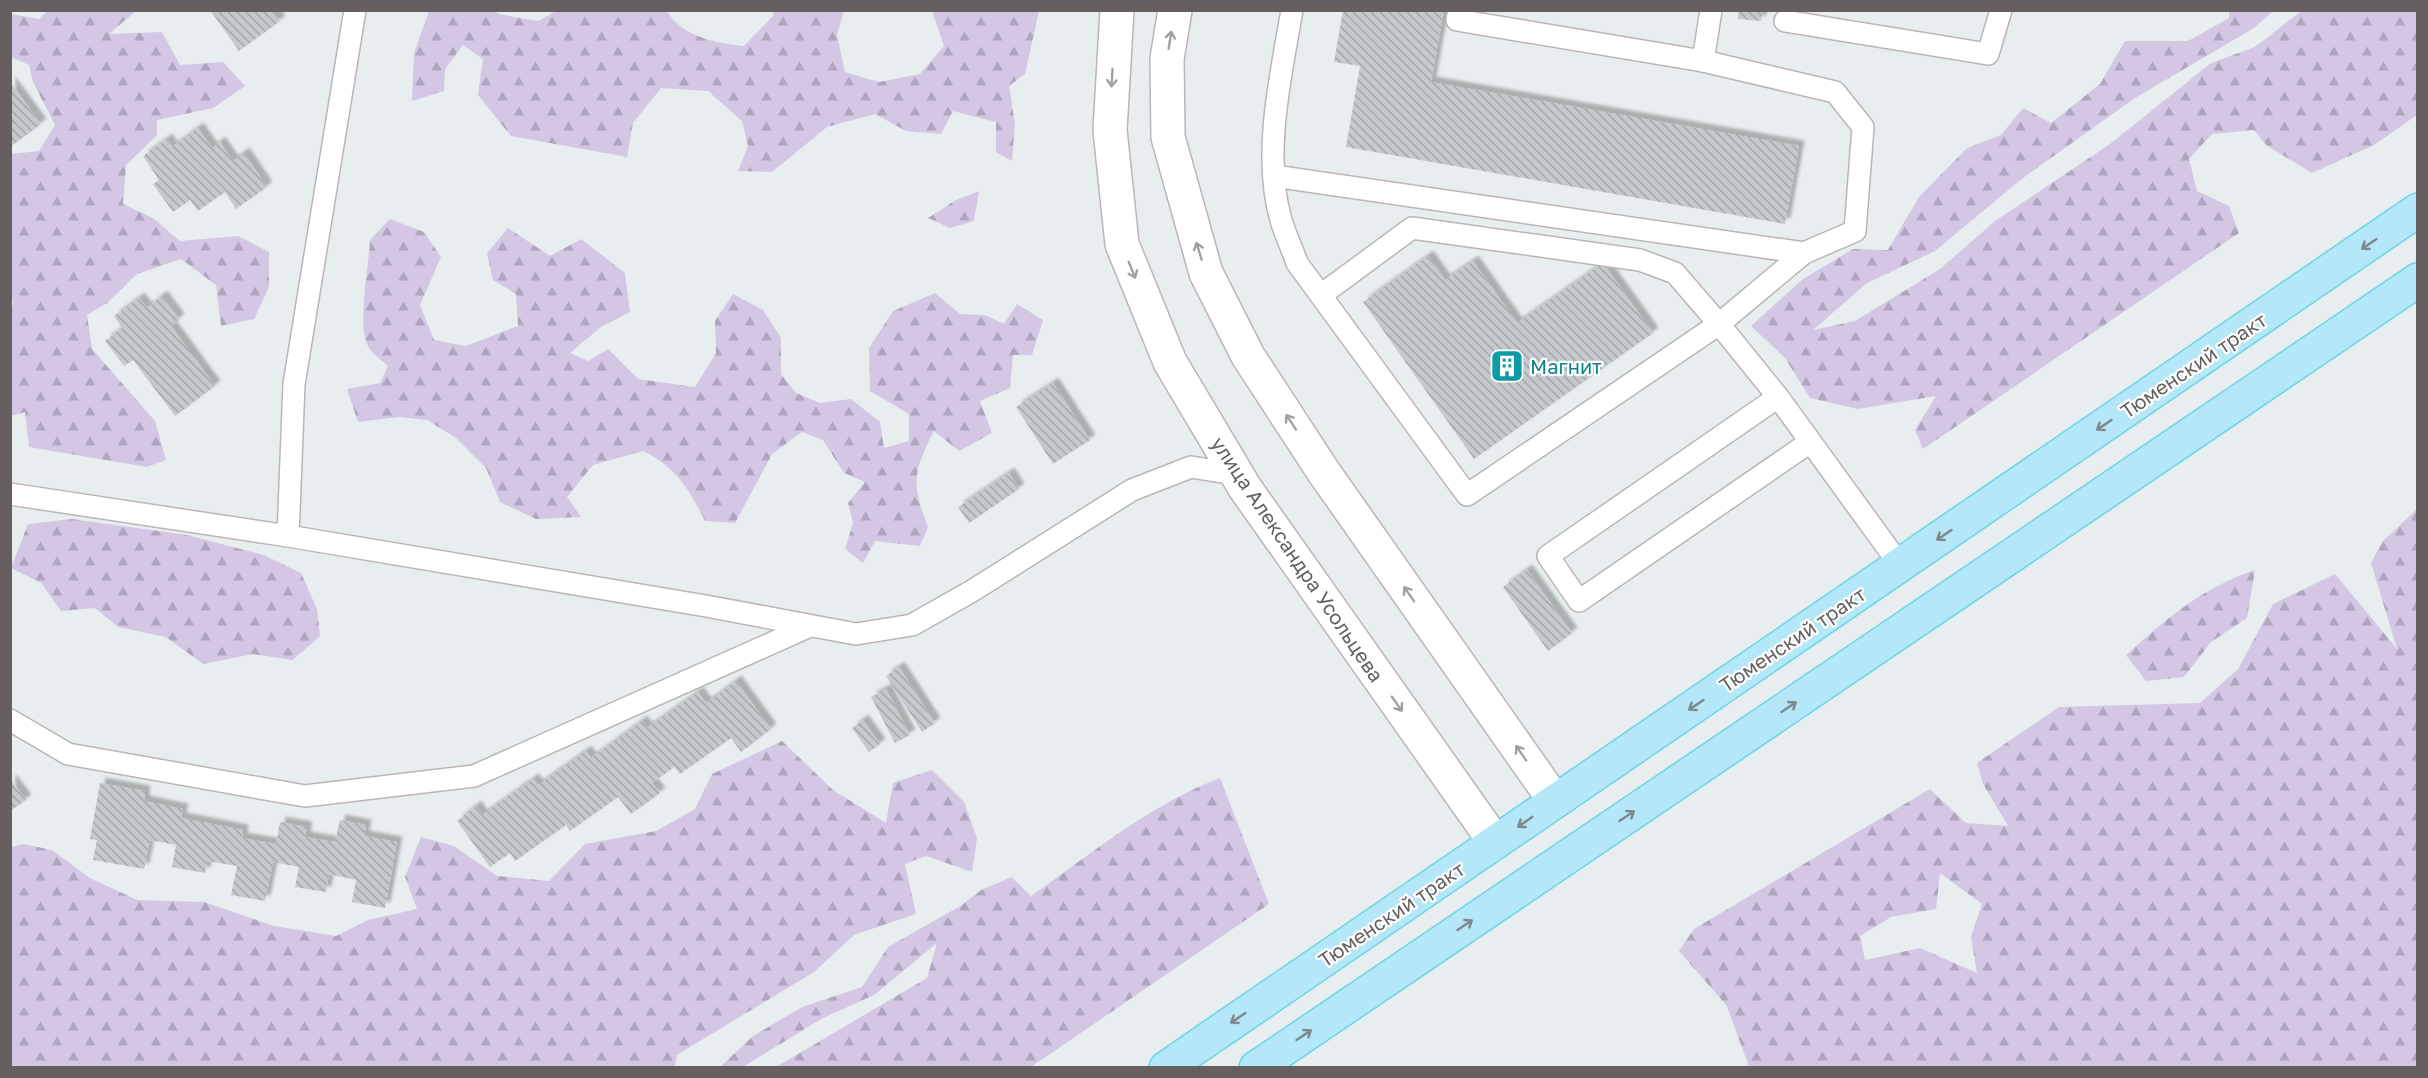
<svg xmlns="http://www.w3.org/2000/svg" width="2428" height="1078" viewBox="0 0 2428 1078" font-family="'Golos Text',sans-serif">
<defs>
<pattern id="forest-firs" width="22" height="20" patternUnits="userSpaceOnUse" patternTransform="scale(1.5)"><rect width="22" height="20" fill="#d3c7e4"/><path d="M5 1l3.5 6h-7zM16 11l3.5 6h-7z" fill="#afa5bc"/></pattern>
<pattern id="building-back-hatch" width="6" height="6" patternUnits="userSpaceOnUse" patternTransform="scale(1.5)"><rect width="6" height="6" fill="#c4cacb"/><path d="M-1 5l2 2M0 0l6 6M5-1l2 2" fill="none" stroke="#a3a7a8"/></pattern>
<filter id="shadow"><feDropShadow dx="5.5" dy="-5.5" stdDeviation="1.5" flood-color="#0004"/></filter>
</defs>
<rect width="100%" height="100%" fill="#e8eeef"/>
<g fill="url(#forest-firs)" fill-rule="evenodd">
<path d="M48,10L136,11L109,34L162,32L180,65L223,62L245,86L213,108L157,120V135L126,165L123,204L153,218L180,241L238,236L269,252V287L254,319L221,326L216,285L181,259L137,274L107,303L87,315L92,349L155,421L166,460L147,467L29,447L25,412L11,416L10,324L13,301L10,290L11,154L39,151L55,125L33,82L29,65L11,57V14L39,19Z"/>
<path d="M429,11H495L498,14L538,21L556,11H667C682,37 717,43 744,46L773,16L774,11H844L837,35L845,72L879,82L920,74L944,46L932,11H1039L1025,74L1009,86L1015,124L1012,161L996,152V122L953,111L941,134L906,131L875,114L827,127L772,172L738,171L748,146L742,121L708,91L661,88L633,123L627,157L511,136L478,95L483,59L463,45L445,69L444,91L412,101L414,53Z"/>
<path d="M2229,11H2273L2254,28L2135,98L2023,178L1935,251L1867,283L1813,330L1855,321L1940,269L1995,221L2110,144L2211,63L2255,47L2301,11H2417V115L2374,145L2312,173L2266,145L2254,130L2212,134L2189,159L2197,191L2229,206L2239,233L1923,449L1915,430L1936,396L1858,409L1810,398L1785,358L1751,326L1803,279L1853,249L1888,250L1919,197L1967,148L2001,135L2023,108L2051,123L2100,84L2125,41H2188L2229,18Z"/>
<path d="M979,191L974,221L950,228L928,218L956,200Z"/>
<path d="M390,219L424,232L441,257L420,305L434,340L466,346L518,326L516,294L493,280L487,253L508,228L550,256L581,239L625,273L630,312L601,327L570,353L588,361L608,349L638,379L695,387L716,353L715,321L733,294L763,310L781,338V374L796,393L820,403L851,399L880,422L884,448L909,441V414L870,391L869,348L893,311L935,293L960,314L985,315L1004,324L1017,304L1043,320L1032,355H1013L1010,388L980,401L992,433L959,451L934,431C913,472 911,483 928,527L920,546L875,541L863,563L845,549L853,523L848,503L865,482L844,473L823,440L802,432L772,454L735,523L705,521C689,489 676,467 643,451L593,465L567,497L581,517L536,519L500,502L486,468L456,438L427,420L399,417L358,422L347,389L380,383L388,366C382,360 372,354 368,346C357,328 369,264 370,240Z"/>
<path d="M2417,509V1067H1749L1727,1006L1679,951L1694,929L1930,789L1966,823L2008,826L1983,784L1977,763L2059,707L2200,703L2238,669L2273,604L2335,574L2397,649L2371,563L2382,542ZM1940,873L1982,904L1971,937L1977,973L1920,948L1865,960L1860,936L1891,917L1936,909Z"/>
<path d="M72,519L187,535L264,555L301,573L317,609L320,636L293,660L253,654L203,664L166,637L118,627L95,608L61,611L41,583L11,568L28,524Z"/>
<path d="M2255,570L2247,618L2211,642L2184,677L2146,681L2126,655C2167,618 2202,588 2255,570Z"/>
<path d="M782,741L833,790L886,823L893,783L932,770L964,802L977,838L972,872L926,856L905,864L916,914L854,935L814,972L677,1055L675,1067H11V847L23,844L52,850L90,878L137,900L204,902L274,926L336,936L368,920L417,909L405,877L421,837L454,846L497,876L549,881L585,844L656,831L695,809L712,774Z"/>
<path d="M1220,778L1269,904L1031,1067H776L927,978L937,943L874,995L821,1019L743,1067H720L753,1036L802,1007L862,987L888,947L962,905L981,890L1012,877L1031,896C1091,854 1151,804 1220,778Z"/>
</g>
<g fill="url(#building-back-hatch)" filter="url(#shadow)">
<path d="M210,10H273L280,21L239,51Z"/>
<path d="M1343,10H1444L1431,82L1799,146L1785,224L1346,147L1360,66L1334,62Z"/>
<path d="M1738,10H1763L1761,21L1738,19Z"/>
<path d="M10,82L41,124L10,147Z"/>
<path d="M198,128L212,148L220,142L233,161L244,153L267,187L236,209L225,192L198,211L190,200L173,212L153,184L159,180L143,156L167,139L172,147Z"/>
<path d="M1428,256L1445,280L1473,261L1517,323L1603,263L1653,333L1474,459L1363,302Z"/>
<path d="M162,296L179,319L171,326L215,386L175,416L133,360L124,366L105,341L122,328L114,316L139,298L147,308Z"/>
<path d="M1053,383L1090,440L1053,464L1016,407Z"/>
<path d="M1009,473L1019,489L969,523L958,507Z"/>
<path d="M1527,570L1572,633L1548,651L1503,587Z"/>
<path d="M899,667L935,723L922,732L886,676Z"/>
<path d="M736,681L771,729L741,752L731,738L680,774L674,767L652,783L660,793L631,814L618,797L570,831L566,825L515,861L510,853L490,867L457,821L476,806L482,815L533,779L538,785L586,751L591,758L642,721L647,728L698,692L706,703Z"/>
<path d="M886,689L910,735L895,743L871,697Z"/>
<path d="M863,720L880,744L869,752L852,728Z"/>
<path d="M10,779L26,800L10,811Z"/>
<path d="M100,783L145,791L144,801L183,809L181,818L243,830L242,838L276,844L280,822L307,827L305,837L335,842L340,820L366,825L364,836L397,842L385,908L352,902L356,880L329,874L326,892L295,887L299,867L273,862L265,901L231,895L237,866L207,861L205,873L172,867L176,845L150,840L144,869L93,860L97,840L90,839Z"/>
</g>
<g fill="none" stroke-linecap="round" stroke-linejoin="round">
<g stroke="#bbb5b4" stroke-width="24">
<g id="lane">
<path d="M1292,10C1281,75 1262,155 1281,220C1285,234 1292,248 1297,263L1467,495L1719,324L1804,253L1855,231L1863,127L1835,92L1703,61L1711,10"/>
<path d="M1459,10L1457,20L1703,61"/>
<path d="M1785,21L1988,54L2001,10"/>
<path d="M1274,176L1804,253"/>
<path d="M1321,295L1412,228L1640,260L1675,273L1719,324L1778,397L1900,565"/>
<path d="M1778,397L1548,556L1579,601L1810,442"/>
<path d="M10,494L288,536L706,606L856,634L912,625L972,591L1132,490L1191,467L1228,473L1240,484"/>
<path d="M288,536L294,384L355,10"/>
<path d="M10,720L68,754L305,796L474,776L810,626"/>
</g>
</g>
<g stroke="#bbb5b4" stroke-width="36">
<g id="street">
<path d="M1117,10L1110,130L1122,244L1170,362L1245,488L1495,842"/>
<path d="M1175,10L1167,59L1168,137L1206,273L1248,356L1323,471L1555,801"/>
</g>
</g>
<g stroke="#6ad6e6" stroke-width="36">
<g id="primary">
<path d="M1166,1068L2418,210"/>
<path d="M1256,1068L2418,280"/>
</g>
</g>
<use href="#lane" stroke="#fff" stroke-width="21"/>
<use href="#street" stroke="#fff" stroke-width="33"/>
<use href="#primary" stroke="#b4e7f8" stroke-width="33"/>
</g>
<defs><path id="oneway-shaft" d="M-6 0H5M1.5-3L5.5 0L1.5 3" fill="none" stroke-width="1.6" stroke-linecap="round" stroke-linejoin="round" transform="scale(1.5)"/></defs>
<g stroke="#a39f9f">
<use href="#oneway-shaft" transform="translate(1170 40) rotate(-81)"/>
<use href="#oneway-shaft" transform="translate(1112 78) rotate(93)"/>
<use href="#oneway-shaft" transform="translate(1199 251) rotate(-107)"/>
<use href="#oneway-shaft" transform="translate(1132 270) rotate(68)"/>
<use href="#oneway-shaft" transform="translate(1291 422) rotate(-123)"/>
<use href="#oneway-shaft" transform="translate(1409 594) rotate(-125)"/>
<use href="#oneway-shaft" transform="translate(1397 704) rotate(55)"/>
<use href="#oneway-shaft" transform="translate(1521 753) rotate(-125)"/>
</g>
<g stroke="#7d888d">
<use href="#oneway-shaft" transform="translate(2369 244) rotate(146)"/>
<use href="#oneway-shaft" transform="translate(2104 425) rotate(146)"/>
<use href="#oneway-shaft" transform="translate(1944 535) rotate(146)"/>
<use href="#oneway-shaft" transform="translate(1696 705) rotate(146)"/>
<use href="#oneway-shaft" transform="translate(1789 707) rotate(-34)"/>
<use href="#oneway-shaft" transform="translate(1627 816) rotate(-34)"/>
<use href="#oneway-shaft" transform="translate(1525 822) rotate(145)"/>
<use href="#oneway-shaft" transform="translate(1465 925) rotate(-34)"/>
<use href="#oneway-shaft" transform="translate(1238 1018) rotate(146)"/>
<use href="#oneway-shaft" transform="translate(1304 1035) rotate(-34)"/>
</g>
<defs>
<g id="building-square" transform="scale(1.725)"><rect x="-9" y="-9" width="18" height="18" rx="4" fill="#0f9aa8" stroke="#fff"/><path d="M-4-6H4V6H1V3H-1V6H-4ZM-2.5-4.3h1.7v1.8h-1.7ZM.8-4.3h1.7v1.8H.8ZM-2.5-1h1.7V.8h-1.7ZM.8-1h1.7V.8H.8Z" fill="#fff"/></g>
</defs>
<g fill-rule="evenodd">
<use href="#building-square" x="1507" y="366"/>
</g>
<g text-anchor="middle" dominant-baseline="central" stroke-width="4.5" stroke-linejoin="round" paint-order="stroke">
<g font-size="20" fill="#665f5f" stroke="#fff">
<text transform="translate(2193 365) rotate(-34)">Тюменский тракт</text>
<text transform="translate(1298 559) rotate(56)">улица Александра Усольцева</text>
<text transform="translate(1792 639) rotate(-34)">Тюменский тракт</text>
<text transform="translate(1391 914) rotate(-34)">Тюменский тракт</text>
</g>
<g font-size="20" fill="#0d838f" stroke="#fff" text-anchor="start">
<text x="1530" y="366">Магнит</text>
</g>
</g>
<rect width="2428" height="1078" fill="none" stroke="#665f5f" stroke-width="24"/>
</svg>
